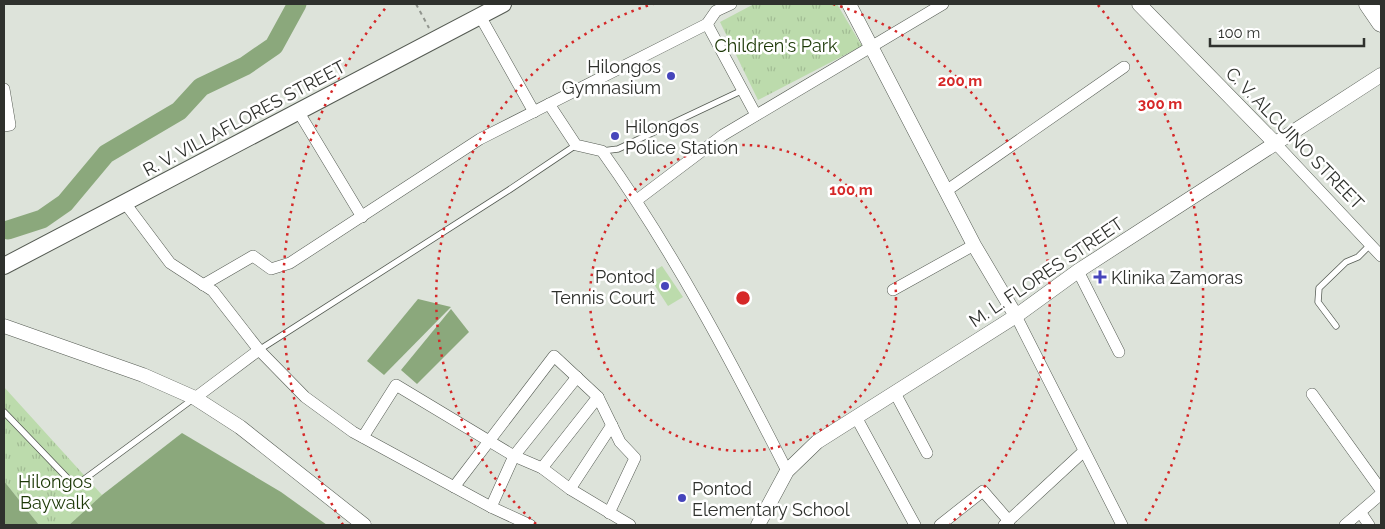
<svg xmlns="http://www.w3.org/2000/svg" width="1385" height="529" viewBox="0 0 1385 529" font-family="Raleway,sans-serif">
<defs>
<pattern id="park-tufts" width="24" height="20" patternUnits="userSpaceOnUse" patternTransform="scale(1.25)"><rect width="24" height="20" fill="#bcdbac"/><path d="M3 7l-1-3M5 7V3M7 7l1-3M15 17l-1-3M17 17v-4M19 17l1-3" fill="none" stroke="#a2bc94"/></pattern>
</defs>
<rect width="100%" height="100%" fill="#dde3da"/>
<g fill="url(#park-tufts)">
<path d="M754,4H837L862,46L758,100L720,22Z"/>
<path d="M4,387L102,495L69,525H39L4,481Z"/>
</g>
<path fill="#bcdbac" d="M662,266L683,297L668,306L648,275Z"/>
<g fill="#8ba87c">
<path d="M418,299L451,307L384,375L367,361Z"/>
<path d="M451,309L469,332L417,384L401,370Z"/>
<path d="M182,433L281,492L327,525H69L102,495Z"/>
<path d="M4,481L39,525H4Z"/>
</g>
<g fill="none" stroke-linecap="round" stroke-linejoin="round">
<path stroke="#8ba87c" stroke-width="19" d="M8,230L42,219L65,203L106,154L179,111L201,87L245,66L274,46L297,4"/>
<g stroke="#555b53" stroke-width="7">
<g id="service">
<path d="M602,151L618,149L743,90"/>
<path d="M1336,326L1318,302L1319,288L1346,262L1358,257L1370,245"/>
<path d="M259,350L509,190L576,145"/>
<path d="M4,412L75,486L193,399"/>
</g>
</g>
<g stroke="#555b53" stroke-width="12">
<g id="minor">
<path d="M480,16L534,112"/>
<path d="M707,24L756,115"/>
<path d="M4,89L10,125L4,126"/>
<path d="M549,104L576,145L602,151C674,252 731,361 787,471"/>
<path d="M298,111L362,217"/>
<path d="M1276,144L1381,256"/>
<path d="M946,191L1124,67"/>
<path d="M637,200L723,135L943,4"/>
<path d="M125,203L170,263L213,291L259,350L305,397L353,432L491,507L530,525"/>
<path d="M1078,271L1119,352"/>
<path d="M203,285L253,256L271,269L290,263L480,139L707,24L716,11L731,4"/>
<path d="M893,290L974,245"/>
<path d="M1016,316L1122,525"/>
<path d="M895,393L927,453"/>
<path d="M1312,394L1381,490"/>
<path d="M195,398L259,350"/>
<path d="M856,417L915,525"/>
<path d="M363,437L396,385L514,456L542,468L570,489L630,525"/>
<path d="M542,468L598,397"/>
<path d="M454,487L554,356L598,397L620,442L635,458L609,513"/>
<path d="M570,489L612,425"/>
<path d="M491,507L514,456L577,377"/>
<path d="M1361,513L1369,525"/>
<path d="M940,525L983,491L1009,521"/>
<path d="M1004,525L1083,452"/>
<path d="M1345,525L1381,494"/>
</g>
</g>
<g stroke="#555b53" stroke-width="15">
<g id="tertiary">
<path d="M849,4L974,245L1016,316"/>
<path d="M1139,4L1276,144"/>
<path d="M4,326L143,375L195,398L240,427L364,525"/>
<path d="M758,525L787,471L817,442L1016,316L1078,271L1381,75"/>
</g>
</g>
<g stroke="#555b53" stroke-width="18">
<path id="secondary" d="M4,266L503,4"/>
</g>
<g stroke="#555b53" stroke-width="19">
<path id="primary" d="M1368,4L1381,23"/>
</g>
<path stroke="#91958e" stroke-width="2" stroke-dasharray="4 4" stroke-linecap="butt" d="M416,4L429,28"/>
<use href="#service" stroke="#fff" stroke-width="5.5"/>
<use href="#minor" stroke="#fff" stroke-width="11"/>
<use href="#tertiary" stroke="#fff" stroke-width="14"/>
<use href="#secondary" stroke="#fff" stroke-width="16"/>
<use href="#primary" stroke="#fff" stroke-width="18"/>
</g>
<g fill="none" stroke="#d62828" stroke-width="2.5" stroke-dasharray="2.5 5">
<circle cx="743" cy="298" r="153"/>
<path d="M536 524A307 307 0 0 1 653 4M833 4A307 307 0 0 1 950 524"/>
<path d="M343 525A460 460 0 0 1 388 5M1098 5A460 460 0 0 1 1143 525"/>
</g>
<g fill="#4645bb" stroke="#fff" stroke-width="2">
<circle cx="671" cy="76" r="5"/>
<circle cx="615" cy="136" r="5"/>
<path d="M1097.5 269.5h5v5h5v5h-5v5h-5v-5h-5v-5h5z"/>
<circle cx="665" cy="286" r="5"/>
<circle cx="682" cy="498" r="5"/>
</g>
<g text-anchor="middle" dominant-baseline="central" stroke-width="5" stroke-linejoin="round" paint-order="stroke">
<g font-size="18" fill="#1c3806" stroke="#fff">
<text x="776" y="45">Children's Park</text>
<text x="55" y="481">Hilongos<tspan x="55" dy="21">Baywalk</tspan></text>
</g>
<g font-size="18" fill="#2f312d" stroke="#fff" text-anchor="start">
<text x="661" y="66" text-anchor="end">Hilongos<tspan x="661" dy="21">Gymnasium</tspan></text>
<text x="625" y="126">Hilongos<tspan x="625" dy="21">Police Station</tspan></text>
<text x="655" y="276" text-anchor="end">Pontod<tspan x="655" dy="21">Tennis Court</tspan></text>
<text x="1111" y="277">Klinika Zamoras</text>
<text x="692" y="488">Pontod<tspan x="692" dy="21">Elementary School</tspan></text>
</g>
<g font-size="18" fill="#2f312d" stroke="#fff">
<text transform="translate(244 118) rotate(-28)">R. V. VILLAFLORES STREET</text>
<text transform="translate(1295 138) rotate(46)">C. V. ALCUINO STREET</text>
<text transform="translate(1046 272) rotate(-34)">M. L. FLORES STREET</text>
</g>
</g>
<circle cx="743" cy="298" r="8" fill="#d62828" stroke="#fff" stroke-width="2.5"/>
<g font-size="15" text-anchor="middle" font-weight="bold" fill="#d62828" stroke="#fff" stroke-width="5" stroke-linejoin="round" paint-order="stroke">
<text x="960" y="86">200 m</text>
<text x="1160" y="109">300 m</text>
<text x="851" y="195">100 m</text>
</g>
<rect width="1385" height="529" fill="none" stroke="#2f312d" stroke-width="10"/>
<path d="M1210 38v8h154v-8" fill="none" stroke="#2f312d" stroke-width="2.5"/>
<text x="1218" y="38" font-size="15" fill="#2f312d" stroke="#ffffff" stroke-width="4" paint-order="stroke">100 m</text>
</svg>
